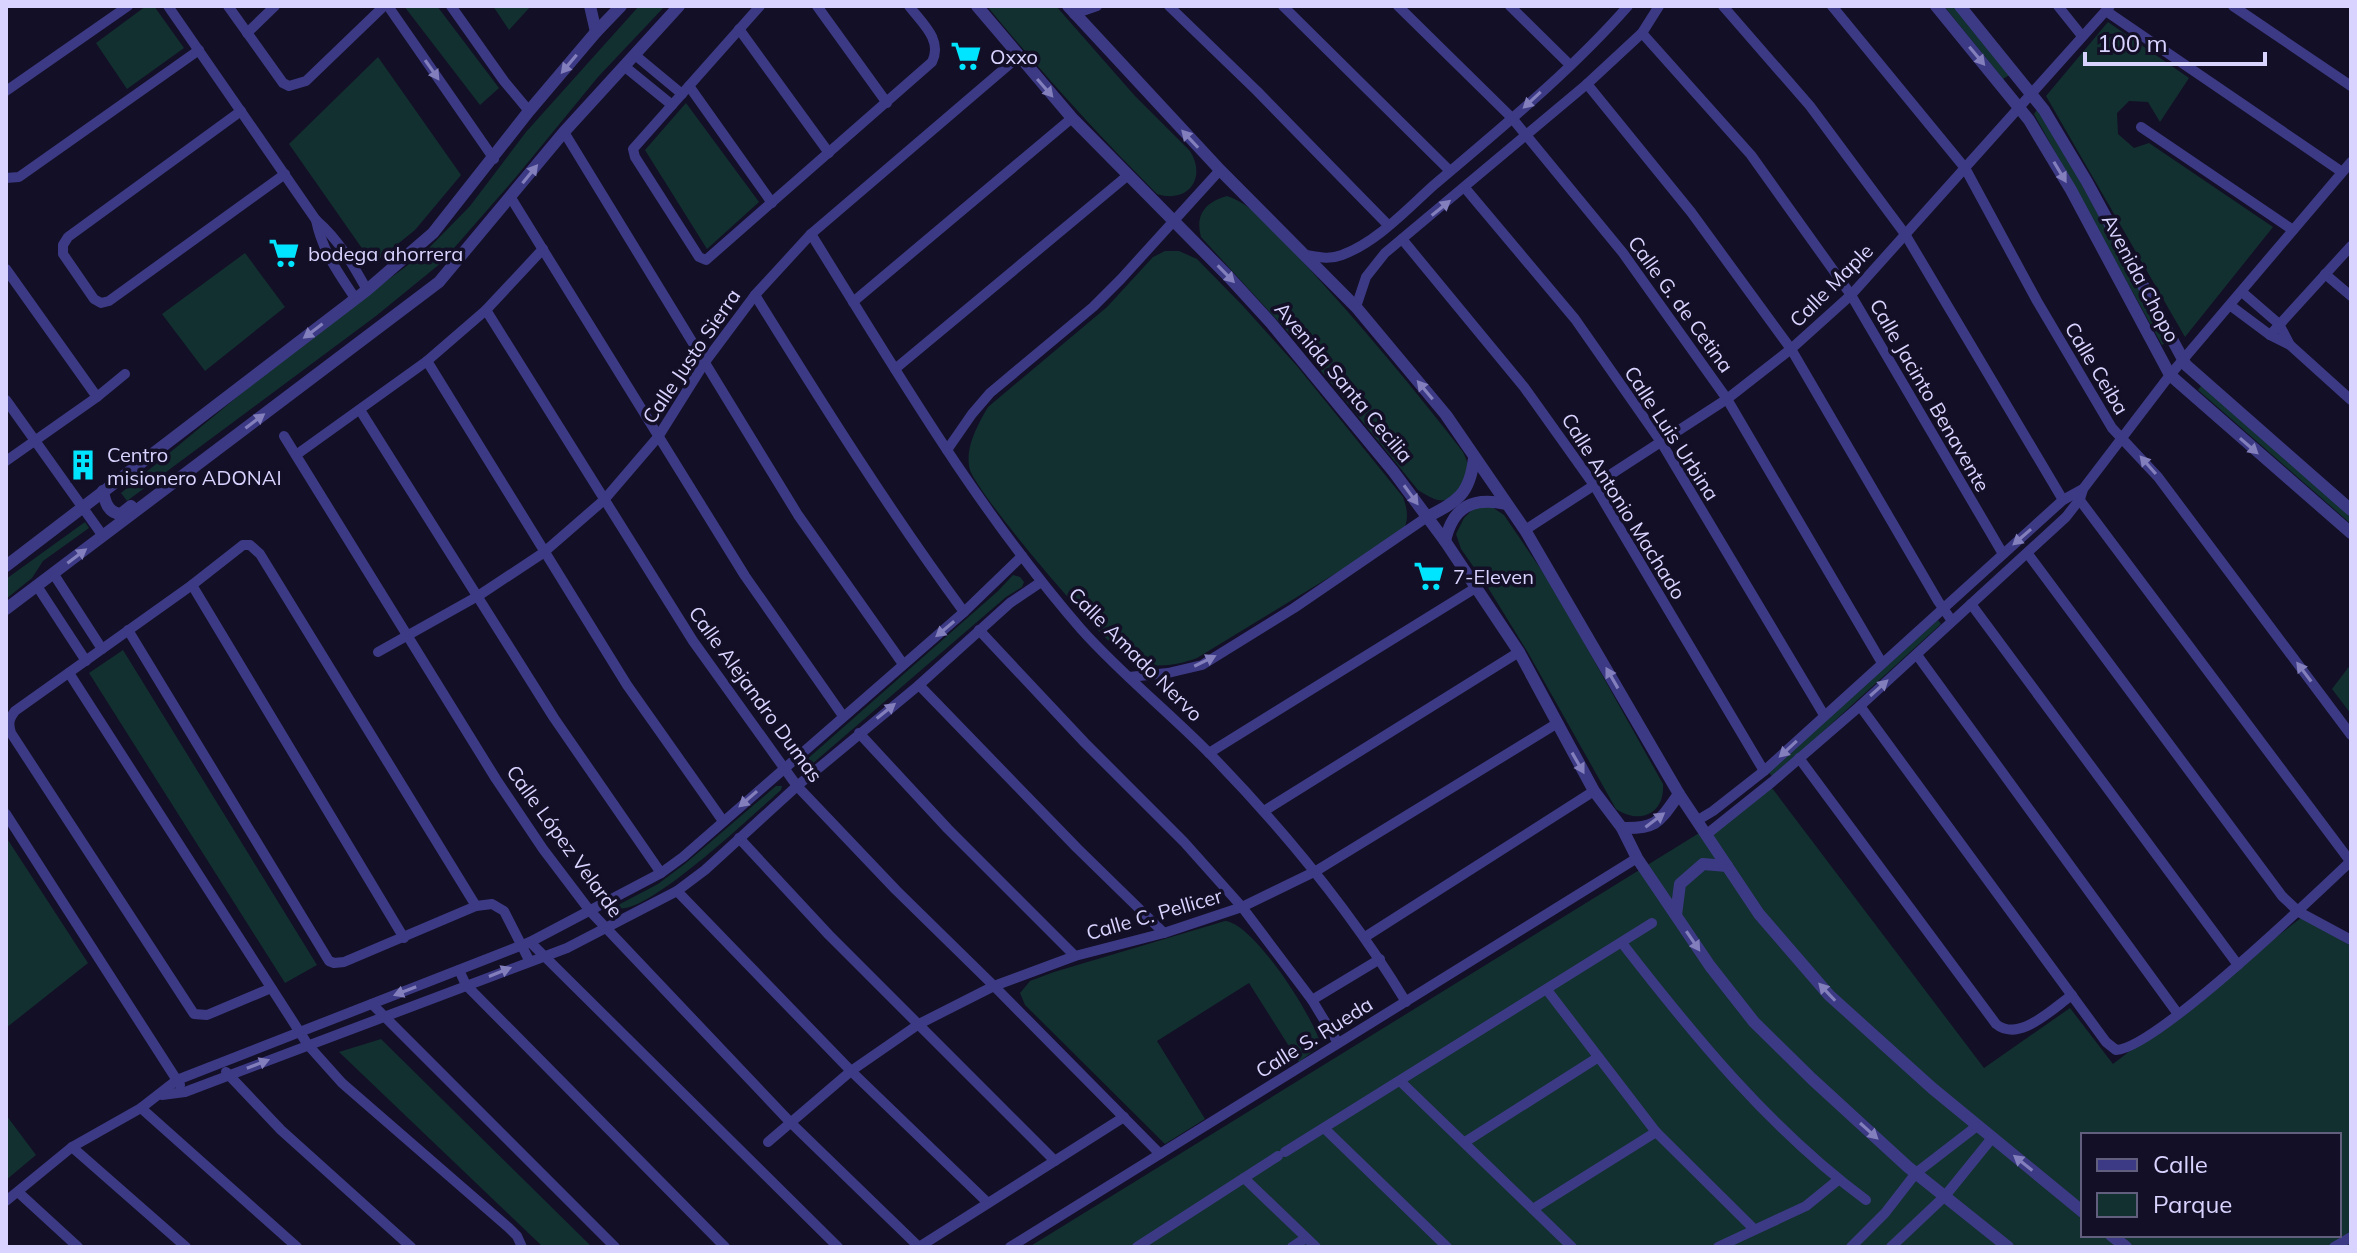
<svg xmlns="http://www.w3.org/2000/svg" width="2357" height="1253" viewBox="0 0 2357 1253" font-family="Mulish,sans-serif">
<rect width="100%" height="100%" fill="#130f26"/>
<g fill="#12302f" fill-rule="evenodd">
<path d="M146,6H154L184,48L127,89L96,43Z"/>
<path d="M404,6H437L499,88L480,105Z"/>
<path d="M493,6H531L509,30Z"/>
<path d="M639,6H665L598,77L516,177L441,263L376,316L127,501L121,493L295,349L424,253L470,206L526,132Z"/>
<path d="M987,6H1056L1135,96L1190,151C1207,178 1188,204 1157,194C1097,134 1041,72 987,6Z"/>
<path d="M1944,6H1955L2011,74L2003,79Z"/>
<path d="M2108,22L2189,78L2160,122L2148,102L2129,101L2117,113L2118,134L2134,148L2149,143L2273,227L2185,337L2046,96Z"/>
<path d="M378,57L461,175L415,230L373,264L289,144Z"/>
<path d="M686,103L759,202L707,249L645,150Z"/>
<path d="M2039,107L2168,341L2162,345L2034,114Z"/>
<path d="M1227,196C1257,206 1283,240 1305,264C1360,324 1413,387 1463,452C1470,467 1471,473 1461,487C1447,507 1437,502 1418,490L1300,345L1201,237C1195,215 1205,202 1227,196Z"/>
<path d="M1165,251H1179L1197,259L1243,306L1297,366L1403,497C1408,511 1409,520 1402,533L1197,658C1175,666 1154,669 1132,660C1108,650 978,495 970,470C964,449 978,424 988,407L1107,307L1153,257Z"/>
<path d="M245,253L285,307L205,371L162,314Z"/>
<path d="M2203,383L2351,514V524L2198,390Z"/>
<path d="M1476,506L1492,507L1504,515L1553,587L1663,784C1665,814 1640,825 1616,809L1527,651L1487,586L1461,549L1456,534L1464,518Z"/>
<path d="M85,522L89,528L43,561L32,578L6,599V579Z"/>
<path d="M1013,575L1020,577L1024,582L1022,587L1006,597L811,765H806L805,761L998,591Z"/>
<path d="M1938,620L1941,624L1773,777L1768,772Z"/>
<path d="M123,650L317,965L285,983L89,673Z"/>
<path d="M2351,664V714L2332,689Z"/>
<path d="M776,786H782L781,790C756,812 645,918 617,908L620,904L658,884L686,863Z"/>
<path d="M1772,788L1984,1068L2070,1008L2113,1064L2302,917L2351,946V1247H1029ZM2083,1135H2339V1235H2083Z"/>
<path d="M6,837L88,963L6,1028Z"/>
<path d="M1225,921C1254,923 1314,1018 1321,1045L1299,1062L1249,983L1157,1041L1205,1119L1165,1144L1025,1005L1020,993L1030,981L1054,972Z"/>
<path d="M381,1039L592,1247H543L339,1052Z"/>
<path d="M6,1115L36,1155L6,1180Z"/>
</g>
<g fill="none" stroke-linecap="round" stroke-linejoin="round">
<g stroke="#3d3a85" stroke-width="10">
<path d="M168,6L316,220C339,240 352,263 367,290"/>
<path d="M228,6L283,83L289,86L306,81L384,6"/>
<path d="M388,6L494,159"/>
<path d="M451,6L504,81L529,111"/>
<path d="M760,6L633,149L635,157L699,257L706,260L932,62C943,40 922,23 909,6"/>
<path d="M817,6L887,103"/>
<path d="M1169,6L1257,91L1388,225"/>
<path d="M1283,6L1450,171"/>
<path d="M1398,6L1512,118L1623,253L1727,399L1882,663"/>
<path d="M1510,6L1570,65"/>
<path d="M1723,6L1810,106L1905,234L2063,500"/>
<path d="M1832,6L1965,168L2037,301L2112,428L2158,477L2351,735"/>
<path d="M2058,6L2082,36"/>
<path d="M2233,6L2351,86"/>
<path d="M2106,11L2342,172"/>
<path d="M1074,14L1097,6"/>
<path d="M739,29L829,153"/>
<path d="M247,33L275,6"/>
<path d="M1642,33L1751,155L1851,295L2003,554"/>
<path d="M635,55L682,94"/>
<path d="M624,66L672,105"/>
<path d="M1587,84L1691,212L1791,349L1938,601L1952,621"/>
<path d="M689,86L772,203"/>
<path d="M6,91L128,6"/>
<path d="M241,111L68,237L63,245V254L94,299L101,303L109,301L285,174"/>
<path d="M2141,127L2293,230"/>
<path d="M564,132L798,515L903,664"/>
<path d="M6,178L19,177L199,50"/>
<path d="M1465,188L1575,319L1661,442L1824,715"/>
<path d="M511,198L745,576L843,716"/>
<path d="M316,220C322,250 338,273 355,298"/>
<path d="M811,234C895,369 976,508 1081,629C1121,674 1169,712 1211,755C1285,831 1351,911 1406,1002"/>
<path d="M1402,239L1524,387L1594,485L1764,771"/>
<path d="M1306,255C1318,257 1329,260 1342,255C1377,242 1407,209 1434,185C1501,128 1570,72 1628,6"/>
<path d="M6,269L97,397"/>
<path d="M2325,274L2351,296"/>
<path d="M2242,292L2279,324L2290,345"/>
<path d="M755,295C822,403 889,510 964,612"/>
<path d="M853,302L1072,118"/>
<path d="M2231,306L2270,335L2290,345L2351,400"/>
<path d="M1356,307L1366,277L1385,253L1587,84L1642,33L1659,6"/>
<path d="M486,310L693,641L797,786L896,890L994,986L1160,1154"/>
<path d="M2270,335L2351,246"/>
<path d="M427,361L627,685L723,821"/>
<path d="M895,369L1127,176"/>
<path d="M6,400L103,536"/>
<path d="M360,410L554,718L661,873"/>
<path d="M284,436L496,779L543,849L590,911L790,1122L919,1247"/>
<path d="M947,450L972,414L990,393L1093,307L1121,279L1220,170"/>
<path d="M296,455L427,361L486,310L543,249"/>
<path d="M6,461L97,397L125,374"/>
<path d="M2076,495L2350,861"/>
<path d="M1525,530L1727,399L1791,349L1851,295L2110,6"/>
<path d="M2028,554L2282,896L2299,912L2351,940"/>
<path d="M53,573L102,649"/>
<path d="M192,585L404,938"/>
<path d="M37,586L86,661"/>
<path d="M1971,604L2238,965"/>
<path d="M128,630L329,961L334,963L344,962L476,906L492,904L504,911L529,960"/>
<path d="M979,630L1085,743L1184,842L1242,907L1312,1000L1338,1043"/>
<path d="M378,652L478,596L543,553L604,500L658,437L705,362L755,295L811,234L1018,57"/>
<path d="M1917,655L2178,1014"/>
<path d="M69,673L308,1045L342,1083L509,1228L517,1236L522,1247"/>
<path d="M1129,677L1168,673L1202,665L1294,608L1427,517"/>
<path d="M919,685L1077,848L1164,933"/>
<path d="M1860,706L2106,1042L2116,1050C2155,1049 2316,894 2351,861"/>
<path d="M859,733L948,829L1075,956"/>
<path d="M1209,753L1477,587"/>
<path d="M1799,758L1996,1024C2019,1043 2052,1009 2072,995"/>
<path d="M1264,811L1519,652"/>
<path d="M6,814L180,1085"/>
<path d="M1698,820L1713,811L1764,771L2063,500L2083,489"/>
<path d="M1707,834L1772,782L1860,706L2066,517L2080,499L2083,489L2170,375L2351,162"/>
<path d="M739,838L829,935L1055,1161"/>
<path d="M677,891L851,1071L988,1203"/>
<path d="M1365,937L1594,791"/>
<path d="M530,942L838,1247"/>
<path d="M1622,943C1694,1036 1771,1130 1866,1200"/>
<path d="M459,970L466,985L725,1247"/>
<path d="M269,989L207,1015L194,1014L11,733C8,723 9,719 15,711L192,585L243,545H250L260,554L476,906"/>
<path d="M1547,990L1656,1132L1754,1229"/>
<path d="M1312,1000L1380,959"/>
<path d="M372,1004L615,1247"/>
<path d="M226,1072L281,1130L411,1247"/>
<path d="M1400,1081L1572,1247"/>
<path d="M162,1095L185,1092L567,948L677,891L705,870L797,786L919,685L1010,603L1041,582"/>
<path d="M141,1108L297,1247"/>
<path d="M1324,1128L1447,1247"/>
<path d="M768,1142L851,1071L919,1024L994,986L1075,956L1164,933L1242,907L1316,871L1556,724"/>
<path d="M1465,1142L1597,1058"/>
<path d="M72,1147L186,1247"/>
<path d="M1285,1152L1652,923"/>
<path d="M1244,1178L1316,1247"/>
<path d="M18,1192L78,1247"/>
<path d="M6,1201L72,1147L141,1108L177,1080L530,942L661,873L683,857L964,612L1022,556"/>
<path d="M1533,1209L1656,1132"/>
<path d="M919,1247L1124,1117"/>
<path d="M1010,1247L1637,858"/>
<path d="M1137,1247L1278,1156"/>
<path d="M1292,1247L1306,1238"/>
<path d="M1718,1247L1806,1206L1838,1180"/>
<path d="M1851,1247L1885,1213L1916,1173L1977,1126"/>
<path d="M1891,1247L1945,1196L1992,1138"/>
<path d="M2334,1247L2351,1237"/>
</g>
<g stroke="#3d3a85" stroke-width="12">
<path d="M590,6L596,32"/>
<path d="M977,6L1072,118L1228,276L1271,323L1393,471L1445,541L1519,652L1594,791L1622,828L1637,858L1710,966L1754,1022L1812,1079L1908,1167L2008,1247"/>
<path d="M1068,6L1220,170L1356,307L1446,415L1525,530L1679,794L1759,914L1829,995L1932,1088L2083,1212"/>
<path d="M1936,6L2029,120L2071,190L2170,375L2351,533"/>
<path d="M1960,6L2044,110L2087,182L2186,365L2351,510"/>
<path d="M103,491C105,502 108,513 121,514L131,506"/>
<path d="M1427,517C1458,501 1470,494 1474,458"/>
<path d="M1445,541C1453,506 1473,497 1506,504"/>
<path d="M6,566L367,290L433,233L529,111L596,32L621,6"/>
<path d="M6,609L439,282L564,132L679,6"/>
<path d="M1622,828C1657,829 1659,822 1679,794"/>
<path d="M1676,915L1680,884L1703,864L1727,866"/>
<path d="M2111,1235L2126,1247"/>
</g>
</g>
<defs><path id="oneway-solid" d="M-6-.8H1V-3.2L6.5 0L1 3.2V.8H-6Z" transform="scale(2)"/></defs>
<g fill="#837fbc">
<use href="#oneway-solid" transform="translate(1977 56) rotate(50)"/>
<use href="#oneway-solid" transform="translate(569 64) rotate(130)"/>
<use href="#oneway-solid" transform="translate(432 70) rotate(55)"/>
<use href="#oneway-solid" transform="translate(1045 88) rotate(49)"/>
<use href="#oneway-solid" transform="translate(1532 100) rotate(137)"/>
<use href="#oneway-solid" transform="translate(1190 139) rotate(-133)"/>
<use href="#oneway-solid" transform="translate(2060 172) rotate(59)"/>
<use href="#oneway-solid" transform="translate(530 174) rotate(-51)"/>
<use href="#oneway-solid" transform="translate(1441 208) rotate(-39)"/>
<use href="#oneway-solid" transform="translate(1226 274) rotate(46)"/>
<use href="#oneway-solid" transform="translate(313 331) rotate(143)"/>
<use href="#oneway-solid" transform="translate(1425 390) rotate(-130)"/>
<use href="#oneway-solid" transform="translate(255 421) rotate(-37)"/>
<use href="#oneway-solid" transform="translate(2249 446) rotate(41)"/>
<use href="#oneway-solid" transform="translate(2148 465) rotate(-131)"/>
<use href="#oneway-solid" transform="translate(1411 495) rotate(54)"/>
<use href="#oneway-solid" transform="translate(2022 537) rotate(139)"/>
<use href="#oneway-solid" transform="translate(77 556) rotate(-37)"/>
<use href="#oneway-solid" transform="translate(945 629) rotate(140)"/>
<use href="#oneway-solid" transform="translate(1205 661) rotate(-26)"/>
<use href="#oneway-solid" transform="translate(2304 672) rotate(-127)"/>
<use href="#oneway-solid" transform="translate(1612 678) rotate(-120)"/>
<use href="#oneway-solid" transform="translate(1879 688) rotate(-42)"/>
<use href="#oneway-solid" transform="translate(886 711) rotate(-39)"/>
<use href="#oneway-solid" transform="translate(1788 749) rotate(137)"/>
<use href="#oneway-solid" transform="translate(1578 763) rotate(60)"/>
<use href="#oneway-solid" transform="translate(748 799) rotate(139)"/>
<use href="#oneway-solid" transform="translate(1655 820) rotate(-37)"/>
<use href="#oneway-solid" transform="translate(1693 941) rotate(56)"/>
<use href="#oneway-solid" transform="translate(500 972) rotate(-22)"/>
<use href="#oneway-solid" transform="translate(405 991) rotate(159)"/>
<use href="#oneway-solid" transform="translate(1827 992) rotate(-133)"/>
<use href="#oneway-solid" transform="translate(258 1064) rotate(-21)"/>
<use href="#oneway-solid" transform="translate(1869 1131) rotate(42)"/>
<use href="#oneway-solid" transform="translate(2023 1163) rotate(-141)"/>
</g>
<defs>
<g id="supermarket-bare" transform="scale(2.4)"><path d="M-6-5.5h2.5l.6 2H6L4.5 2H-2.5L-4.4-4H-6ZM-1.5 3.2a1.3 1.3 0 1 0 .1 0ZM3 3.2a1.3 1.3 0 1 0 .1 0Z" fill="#00e5ff" stroke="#130f26" stroke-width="2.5" paint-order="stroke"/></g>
<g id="building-bare" transform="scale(2.4)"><path d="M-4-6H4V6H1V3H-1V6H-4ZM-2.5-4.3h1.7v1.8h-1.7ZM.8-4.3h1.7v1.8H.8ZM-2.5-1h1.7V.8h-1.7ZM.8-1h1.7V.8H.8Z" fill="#00e5ff" stroke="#130f26" stroke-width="2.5" paint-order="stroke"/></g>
</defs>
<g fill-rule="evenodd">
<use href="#supermarket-bare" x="966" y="56"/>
<use href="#supermarket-bare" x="284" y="253"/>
<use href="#building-bare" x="83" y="465"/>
<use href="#supermarket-bare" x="1429" y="576"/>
</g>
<g text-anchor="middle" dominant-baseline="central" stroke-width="7" stroke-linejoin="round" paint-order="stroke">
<g font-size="20" fill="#d9d4ff" stroke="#130f26" text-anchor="start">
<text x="990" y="56">Oxxo</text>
<text x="308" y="253">bodega ahorrera</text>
<text x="107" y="454">Centro<tspan x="107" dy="23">misionero ADONAI</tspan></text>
<text x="1453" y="576">7-Eleven</text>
</g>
<g font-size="20" fill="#d9d4ff" stroke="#130f26">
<text transform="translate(2141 278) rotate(62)">Avenida Chopo</text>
<text transform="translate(1831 285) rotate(-45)">Calle Maple</text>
<text transform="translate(1681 304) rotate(54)">Calle G. de Cetina</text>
<text transform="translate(691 356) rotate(-56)">Calle Justo Sierra</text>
<text transform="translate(2097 368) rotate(59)">Calle Ceiba</text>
<text transform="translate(1344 382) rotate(50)">Avenida Santa Cecilia</text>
<text transform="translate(1930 395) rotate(60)">Calle Jacinto Benavente</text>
<text transform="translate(1672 433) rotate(57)">Calle Luis Urbina</text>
<text transform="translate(1624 506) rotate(58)">Calle Antonio Machado</text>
<text transform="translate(1136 654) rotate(45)">Calle Amado Nervo</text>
<text transform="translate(756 694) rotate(54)">Calle Alejandro Dumas</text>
<text transform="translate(565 841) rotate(54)">Calle López Velarde</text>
<text transform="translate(1154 914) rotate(-16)">Calle C. Pellicer</text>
<text transform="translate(1314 1037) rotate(-32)">Calle S. Rueda</text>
</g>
</g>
<rect width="2357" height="1253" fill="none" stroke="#d9d4ff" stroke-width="16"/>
<rect x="2081" y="1133" width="260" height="104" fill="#130f26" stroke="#625e7d" stroke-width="2"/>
<rect x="2097" y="1159" width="40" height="12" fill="#3d3a85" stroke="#625e7d" stroke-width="2"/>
<text x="2153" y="1173" font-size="24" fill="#d9d4ff">Calle</text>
<rect x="2097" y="1193" width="40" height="24" fill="#12302f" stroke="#625e7d" stroke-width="2"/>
<text x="2153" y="1213" font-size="24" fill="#d9d4ff">Parque</text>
<path d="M2085 52v12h180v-12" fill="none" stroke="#d9d4ff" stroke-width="4"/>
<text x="2097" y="52" font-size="24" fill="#d9d4ff" stroke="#130f26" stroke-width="6" paint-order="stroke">100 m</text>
</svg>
